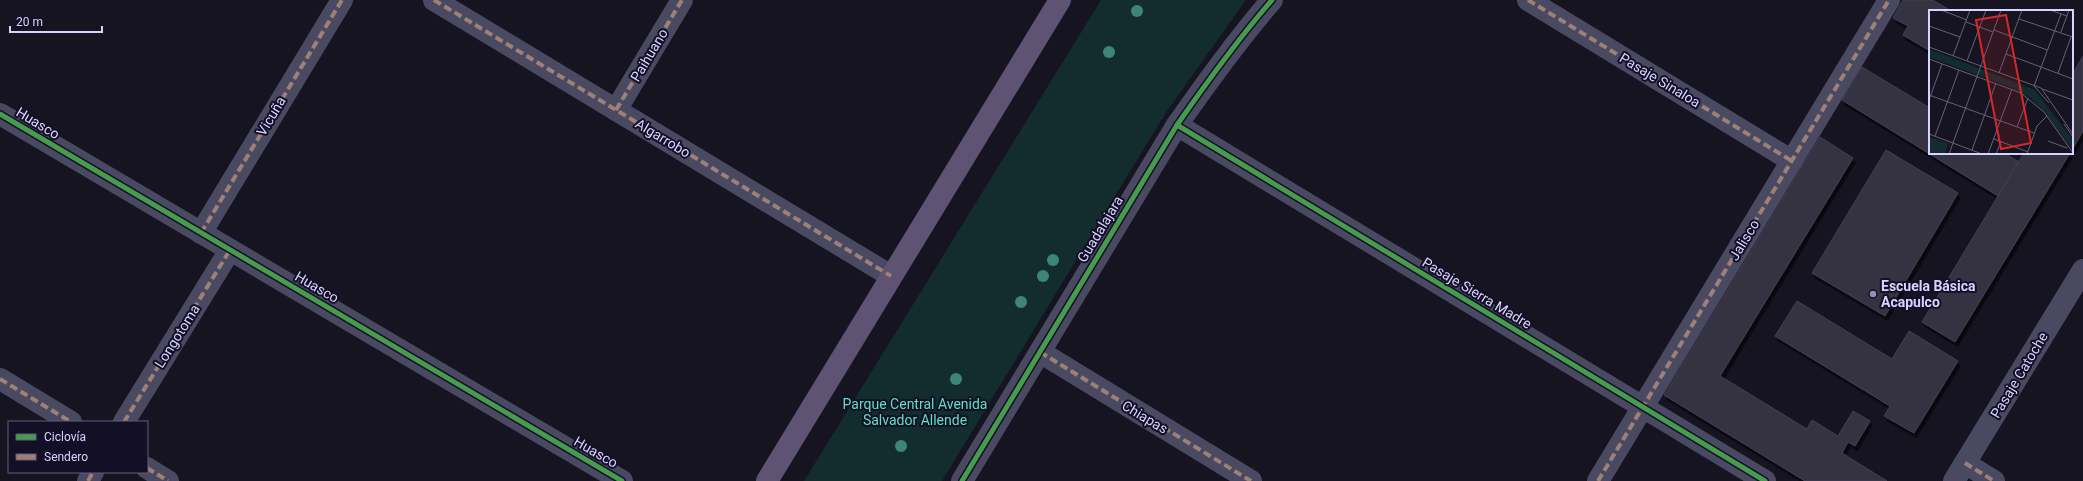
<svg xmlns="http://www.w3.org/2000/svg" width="2083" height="481" viewBox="0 0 2083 481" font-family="Roboto,sans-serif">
<defs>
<filter id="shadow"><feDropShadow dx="2.5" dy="4.5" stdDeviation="0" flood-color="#0009"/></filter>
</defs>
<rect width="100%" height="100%" fill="#161421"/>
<path fill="#132c2d" d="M1101,0H1246L1165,114L942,481H804Z"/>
<g fill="#343243" stroke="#433f54" filter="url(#shadow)">
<path d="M1903,0H1933L1951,11H1930V51L1903,35L1908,26L1893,18Z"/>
<path d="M2083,56V131L2072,150V75Z"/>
<path d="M1862,67L1930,108V153H2004L2019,162L1998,196L1842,100Z"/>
<path d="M1820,137L1853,158L1720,376L1807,429L1812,420L1838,436L1853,411L1870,421L1855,446L1848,442L1842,453L1887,481H1805L1664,395Z"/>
<path d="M1886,150L1958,193L1885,316L1812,273Z"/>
<path d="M2024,153H2070L1955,342L1922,322Z"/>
<path d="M1797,301L1892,359L1909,331L1958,361L1914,433L1884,416L1890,406L1775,336Z"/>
</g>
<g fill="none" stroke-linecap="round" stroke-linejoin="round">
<g stroke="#4a4962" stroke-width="22">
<path d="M434,0L891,276"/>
<path d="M1528,0L1792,161"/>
<path d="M616,110L682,0"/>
<path d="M0,114L622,481"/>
<path d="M1177,125L1765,481"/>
<path d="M201,233L342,0"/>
<path d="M1040,352L1251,481"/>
<path d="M0,379L71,422"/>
<path d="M124,422L230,250"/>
<path d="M1965,463L1994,481"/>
<path d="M147,468L168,481"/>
<path d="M88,481L93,472"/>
<path d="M962,481L1177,125C1207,82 1237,40 1272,0"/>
<path d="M1598,481L1889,0"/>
<path d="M1954,481L2083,270"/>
</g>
<path stroke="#5e5373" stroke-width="22" d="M767,481L1060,0"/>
<g stroke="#9e8076" stroke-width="4" stroke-dasharray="8 4" stroke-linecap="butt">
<path d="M434,0L891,276"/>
<path d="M1528,0L1792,161"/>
<path d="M616,110L682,0"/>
<path d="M201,233L342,0"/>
<path d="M1040,352L1251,481"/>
<path d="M0,379L71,422"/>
<path d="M124,422L230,250"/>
<path d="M1965,463L1994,481"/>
<path d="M147,468L168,481"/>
<path d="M88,481L93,472"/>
<path d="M1598,481L1889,0"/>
</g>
<g stroke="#130f26" stroke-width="8">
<g id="cycleway">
<path d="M0,114L622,481"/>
<path d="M1177,125L1765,481"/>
<path d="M962,481L1177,125C1207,82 1237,40 1272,0"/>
</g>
</g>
<use href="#cycleway" stroke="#469c4c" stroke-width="5"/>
</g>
<g fill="#3e8478">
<circle cx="1137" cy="11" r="6"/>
<circle cx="1109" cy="52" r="6"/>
<circle cx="1053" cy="260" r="6"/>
<circle cx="1043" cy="276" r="6"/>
<circle cx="1021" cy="302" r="6"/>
<circle cx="956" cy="379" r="6"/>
<circle cx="901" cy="446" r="6"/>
</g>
<circle fill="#9591b1" stroke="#130f26" stroke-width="1.5" cx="1873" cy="294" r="4"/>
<g text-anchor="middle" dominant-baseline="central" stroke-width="4" stroke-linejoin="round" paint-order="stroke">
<g font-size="14" fill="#d9d4ff" stroke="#130f26">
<text transform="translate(649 55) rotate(-59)">Paihuano</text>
<text transform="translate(1660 80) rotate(31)">Pasaje Sinaloa</text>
<text transform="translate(271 116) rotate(-59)">Vicuña</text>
<text transform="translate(38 123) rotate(31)">Huasco</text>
<text transform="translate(663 138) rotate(31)">Algarrobo</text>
<text transform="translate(1100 229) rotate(-59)">Guadalajara</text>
<text transform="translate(1744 240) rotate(-59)">Jalisco</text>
<text transform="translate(317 287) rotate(30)">Huasco</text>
<text transform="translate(1477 293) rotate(31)">Pasaje Sierra Madre</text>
<text transform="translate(177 336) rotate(-58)">Longotoma</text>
<text transform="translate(2019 375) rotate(-59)">Pasaje Catoche</text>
<text transform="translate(1145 417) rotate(31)">Chiapas</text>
<text transform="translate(596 452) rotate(30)">Huasco</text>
</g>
<g font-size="14" font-weight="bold" fill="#d9d4ff" stroke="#130f26" text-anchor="start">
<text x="1881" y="286">Escuela Básica<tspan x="1881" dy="16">Acapulco</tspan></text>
</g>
<g font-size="14" fill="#5fe0c0" stroke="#130f26">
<text x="915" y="404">Parque Central Avenida<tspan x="915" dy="16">Salvador Allende</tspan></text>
</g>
</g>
<g transform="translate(1929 10)">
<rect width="144" height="144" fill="#161421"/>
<path d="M0,39L106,80L144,130V141L115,101L102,88L84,78L0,47ZM0,127L19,133L16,144H0Z" fill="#132c2d"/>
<path fill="none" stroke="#64617a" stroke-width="1" d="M12,0L38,10M121,0L138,6M90,9L144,27M37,12L64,22M0,16L31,27M65,20L118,40M132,22L140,0M0,37L112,78L144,124M77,44L144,69M24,46L41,0M0,49L92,83L115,102L144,143M38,51L57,0M70,63L93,0M129,63L142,27M105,76L132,4M105,76L120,93M113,79L144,90M0,85L105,123M0,90L13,54M135,114L144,127M88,117L99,88M0,124L53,144M6,126L30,60M65,129L99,142M119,131L138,138M43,140L67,73M20,144L72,0M59,144L83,79M67,144L72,132M98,144L108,116L118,106"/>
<path fill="#d62828" fill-opacity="0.15" stroke="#d62828" stroke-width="2" d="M77,5L102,133L72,139L47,10Z"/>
<rect width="144" height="144" fill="none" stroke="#d9d4ff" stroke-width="2"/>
</g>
<rect x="8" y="421" width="140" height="52" fill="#130f26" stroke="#625e7d"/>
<rect x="16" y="434" width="20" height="6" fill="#469c4c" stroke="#625e7d"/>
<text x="44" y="441" font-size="12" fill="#d9d4ff">Ciclovía</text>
<rect x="16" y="454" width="20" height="6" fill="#9e8076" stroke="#625e7d"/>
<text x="44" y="461" font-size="12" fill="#d9d4ff">Sendero</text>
<path d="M10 26v6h92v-6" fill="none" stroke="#d9d4ff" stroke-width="2"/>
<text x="16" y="26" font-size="12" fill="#d9d4ff" stroke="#130f26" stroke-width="3" paint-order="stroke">20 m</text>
</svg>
